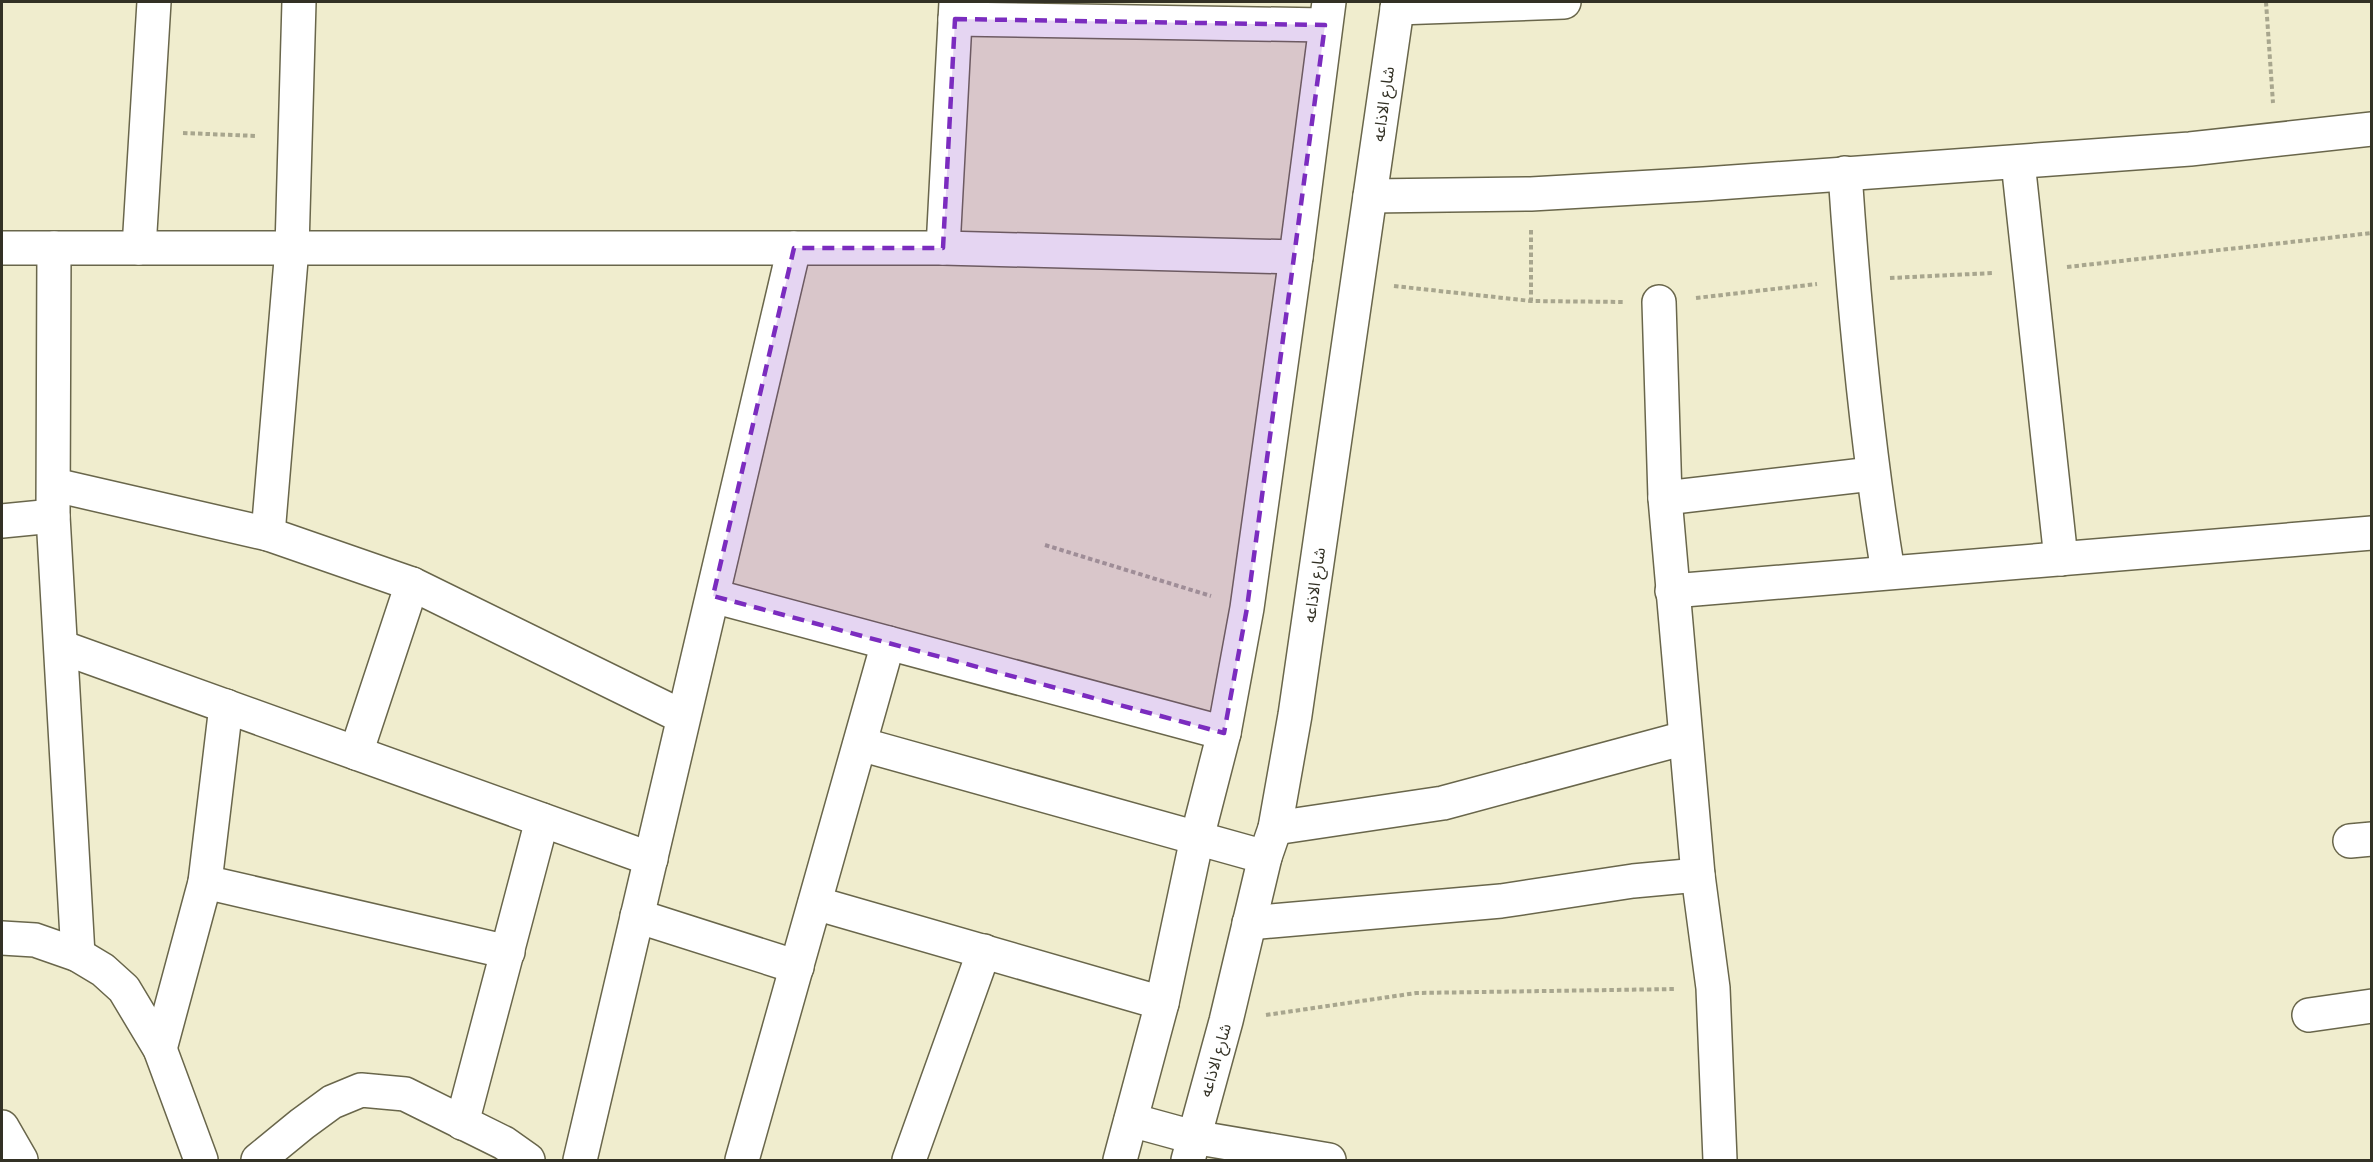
<svg xmlns="http://www.w3.org/2000/svg" width="2373" height="1162" viewBox="0 0 2373 1162" font-family="'Golos Text','Noto Sans Arabic',sans-serif">
<rect width="100%" height="100%" fill="#f0edce"/>
<g fill="none" stroke-linecap="round" stroke-linejoin="round">
<g stroke="#69664b" stroke-width="36">
<g id="minor">
<path d="M1397,8L1564,2"/>
<path d="M955,19L1325,25"/>
<path d="M2018,162L2061,559"/>
<path d="M1845,173C1854,306 1866,439 1888,572"/>
<path d="M1370,196L1531,194L1704,184L2190,149L2372,129"/>
<path d="M2,248H943L1296,257"/>
<path d="M54,248L53,516L78,955"/>
<path d="M139,248L154,2"/>
<path d="M943,248L956,2"/>
<path d="M1659,302L1665,498L1698,875L1713,988L1720,1160"/>
<path d="M55,485L268,534L412,584L683,717"/>
<path d="M1665,498L1872,474"/>
<path d="M2,521L53,516"/>
<path d="M268,534L292,248L299,2"/>
<path d="M1672,591L2372,533"/>
<path d="M713,596L1224,733"/>
<path d="M61,647L651,859"/>
<path d="M860,744L1265,857"/>
<path d="M356,753L412,584"/>
<path d="M1275,828L1443,803L1685,738"/>
<path d="M2350,841L2372,839"/>
<path d="M205,882L508,952"/>
<path d="M815,903L1162,1003"/>
<path d="M637,916L797,967"/>
<path d="M1249,923L1501,901L1633,881L1698,875"/>
<path d="M2,938L35,940L78,955L103,970L124,989L160,1049L201,1160"/>
<path d="M2309,1015L2372,1006"/>
<path d="M160,1049L205,882L226,706"/>
<path d="M1131,1120L1193,1137L1329,1160"/>
<path d="M462,1123L542,820"/>
<path d="M2,1127L21,1160"/>
<path d="M258,1160L302,1124L332,1102L361,1090L405,1094L504,1143L528,1160"/>
<path d="M580,1160L794,248"/>
<path d="M742,1160L888,643"/>
<path d="M909,1160L984,951"/>
<path d="M1120,1160L1162,1003L1197,838L1224,733L1247,608L1296,257L1329,2"/>
<path d="M1188,1160L1226,1021L1265,857L1275,828L1295,715L1398,2"/>
</g>
</g>
<g stroke="#a8a68e" stroke-width="4" stroke-dasharray="4.5 3" stroke-linecap="butt">
<path d="M2266,2L2273,103"/>
<path d="M183,133L257,136"/>
<path d="M1531,230V301"/>
<path d="M2067,267L2372,233"/>
<path d="M1890,278L1993,273"/>
<path d="M1394,286L1531,301L1623,302"/>
<path d="M1696,298L1817,284"/>
<path d="M1045,545L1211,596"/>
<path d="M1266,1015L1416,993L1676,989"/>
</g>
<use href="#minor" stroke="#fff" stroke-width="33"/>
</g>
<path fill="#7b2cbf" fill-opacity="0.2" stroke="#7b2cbf" stroke-width="4.5" stroke-dasharray="12 8" stroke-linejoin="round" d="M955,19L1325,25L1247,608L1224,733L713,596L794,248H943Z"/>
<g text-anchor="middle" dominant-baseline="central" stroke-width="5" stroke-linejoin="round" paint-order="stroke">
<g font-size="16" fill="#333125" stroke="#fff">
<text transform="translate(1383 104) rotate(-82)">شارع الاذاعه</text>
<text transform="translate(1314 585) rotate(-82)">شارع الاذاعه</text>
<text transform="translate(1215 1060) rotate(-74)">شارع الاذاعه</text>
</g>
</g>
<rect width="2373" height="1162" fill="none" stroke="#333125" stroke-width="6"/>
</svg>
